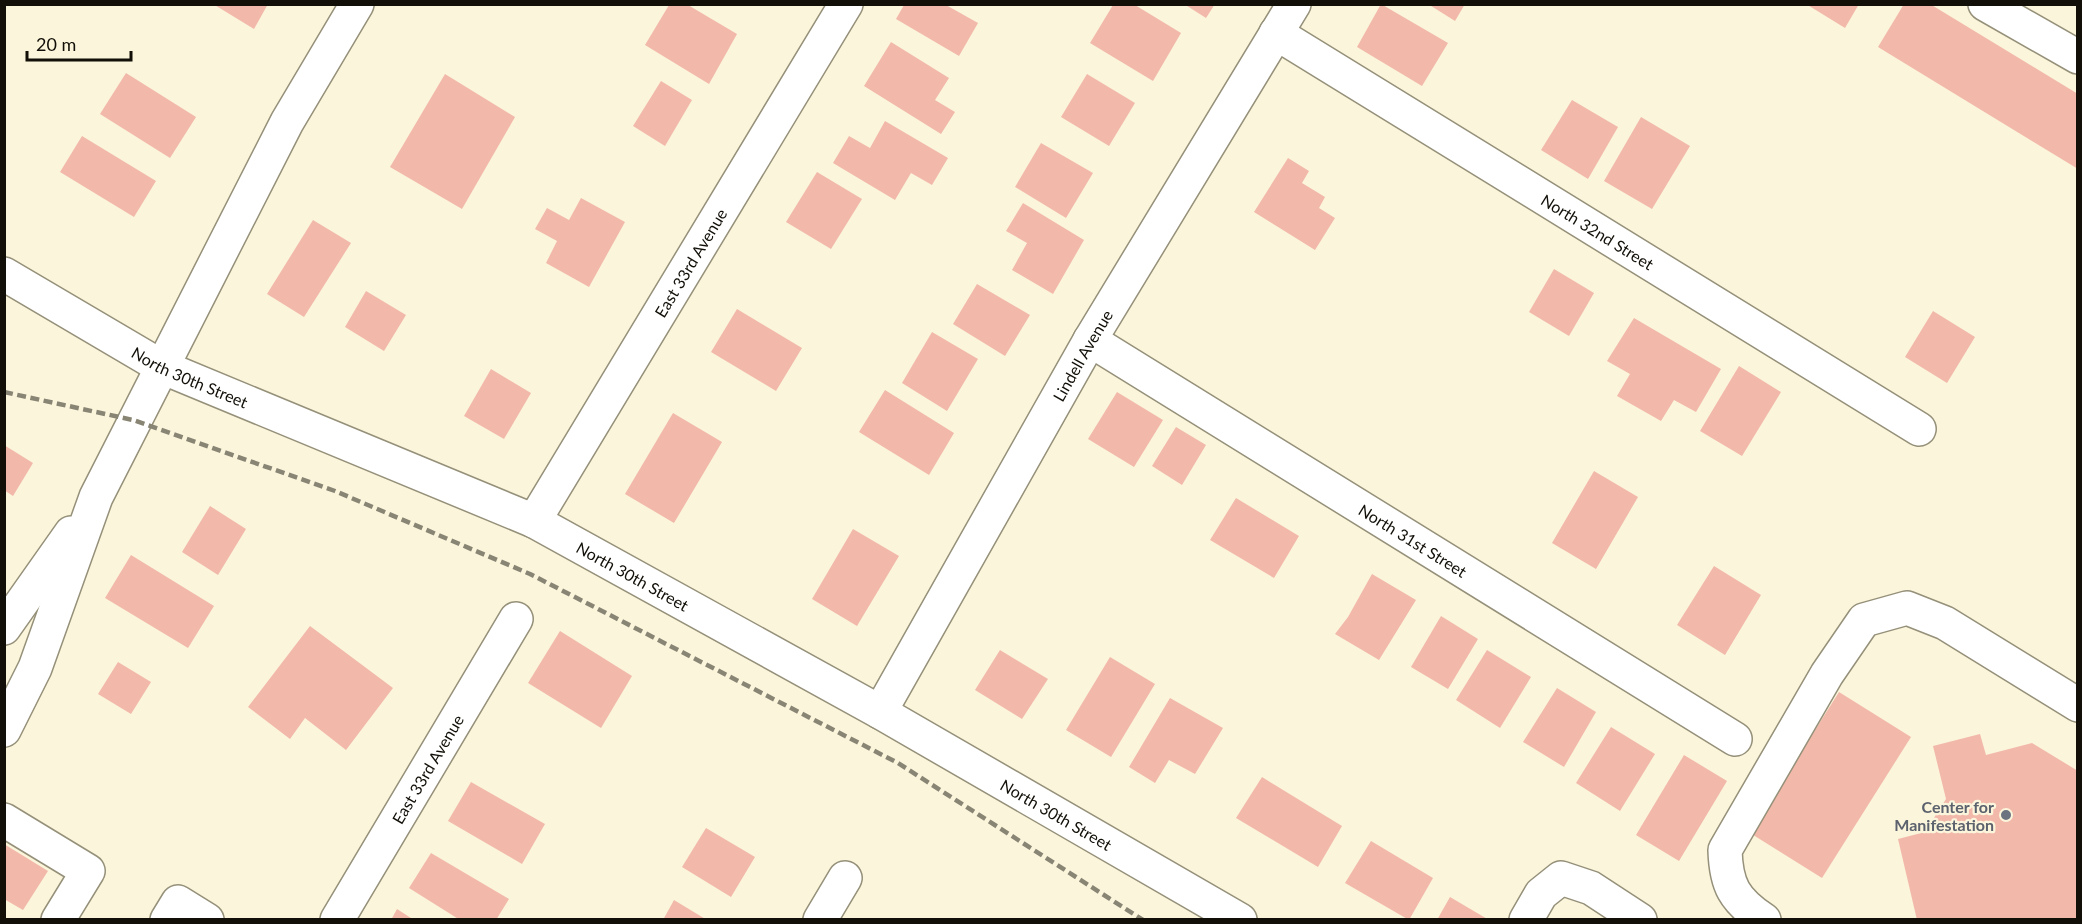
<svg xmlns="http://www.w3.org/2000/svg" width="2082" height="924" viewBox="0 0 2082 924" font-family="Lato,sans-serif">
<rect width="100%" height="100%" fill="#fbf5dc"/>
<g fill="#f2b9aa">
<path d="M213,4H268L254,29Z"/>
<path d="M1184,4H1215L1206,18Z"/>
<path d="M1381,4L1448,43L1422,86L1357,47Z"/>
<path d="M1428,4H1465L1455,21Z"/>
<path d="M1806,4H1859L1845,28Z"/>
<path d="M1904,4H1930L2078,94V169L1878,47Z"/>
<path d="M669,5H688L737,34L709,84L645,45Z"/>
<path d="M904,5H946L978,23L959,56L896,19Z"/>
<path d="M1113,5H1135L1181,33L1153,81L1090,43Z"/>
<path d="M891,42L949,78L935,100L955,112L941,134L864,86Z"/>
<path d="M126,73L196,117L170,158L100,114Z"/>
<path d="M445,74L515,117L462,209L390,167Z"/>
<path d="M1087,74L1135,103L1109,146L1061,117Z"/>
<path d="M661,81L692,100L665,146L633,126Z"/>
<path d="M1572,100L1618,127L1588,179L1541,150Z"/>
<path d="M1641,117L1690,146L1652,209L1604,181Z"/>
<path d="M885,121L948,158L932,185L911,173L895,200L833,163L849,136L870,148Z"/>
<path d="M82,136L156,181L134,217L60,172Z"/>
<path d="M1041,143L1093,173L1066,218L1015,187Z"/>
<path d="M1288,158L1309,171L1302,183L1325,197L1319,208L1335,218L1315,250L1254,212Z"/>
<path d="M817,172L862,199L831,249L786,222Z"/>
<path d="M581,198L625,222L589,287L546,263L557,241L535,229L547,208L569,220Z"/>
<path d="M1023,203L1084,240L1053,294L1012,270L1027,243L1006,231Z"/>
<path d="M313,220L351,243L304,317L267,294Z"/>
<path d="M1554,269L1594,293L1569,336L1529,312Z"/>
<path d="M977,284L1030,315L1005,356L953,324Z"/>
<path d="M366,291L406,315L384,351L345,327Z"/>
<path d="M737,309L802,348L776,391L711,352Z"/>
<path d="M1933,311L1975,337L1947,383L1905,357Z"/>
<path d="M1634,318L1721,369L1696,412L1674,400L1661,421L1617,396L1630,374L1607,361Z"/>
<path d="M932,332L978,359L947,411L902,383Z"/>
<path d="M1739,366L1781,392L1742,456L1700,431Z"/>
<path d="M491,369L531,393L504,439L464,416Z"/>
<path d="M885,390L954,433L929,475L859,432Z"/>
<path d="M1117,392L1163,420L1134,467L1088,439Z"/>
<path d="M673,413L722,442L674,523L625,494Z"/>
<path d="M1176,427L1206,445L1182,485L1152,466Z"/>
<path d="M4,445L33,463L13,496L4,490Z"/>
<path d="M1594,471L1638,497L1596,569L1552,543Z"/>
<path d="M1236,498L1299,536L1274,578L1210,540Z"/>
<path d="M210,506L246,529L218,575L182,552Z"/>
<path d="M853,529L899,556L857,626L812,599Z"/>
<path d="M131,555L214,606L188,648L105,598Z"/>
<path d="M1714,566L1761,595L1725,655L1677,625Z"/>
<path d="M1372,574L1416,600L1379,660L1335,634L1348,617Z"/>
<path d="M1441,616L1478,639L1448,689L1411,667Z"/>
<path d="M310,626L393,688L346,750L305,718L290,739L248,707Z"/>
<path d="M560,631L632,676L601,728L528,683Z"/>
<path d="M1000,650L1048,679L1022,719L975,690Z"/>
<path d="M1487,650L1531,677L1500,728L1456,700Z"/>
<path d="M1110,657L1155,684L1111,757L1066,730Z"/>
<path d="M118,662L151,682L131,714L98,694Z"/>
<path d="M1557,688L1596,712L1564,767L1523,742Z"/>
<path d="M1839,692L1911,737L1822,878L1750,833Z"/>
<path d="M1170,698L1223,728L1195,774L1169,760L1155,783L1129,767Z"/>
<path d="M1611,727L1655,754L1620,811L1576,783Z"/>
<path d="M1980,734L1986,755L2032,743L2078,771V920H1917L1898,839L1925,832L1946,799L1933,746Z"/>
<path d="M1684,755L1727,781L1679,861L1636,835Z"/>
<path d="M1262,777L1342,826L1318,867L1236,818Z"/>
<path d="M471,782L545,824L522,864L448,821Z"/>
<path d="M706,828L755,857L731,897L682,867Z"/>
<path d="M1371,841L1433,878L1409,920L1345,883Z"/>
<path d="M4,844L48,871L23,910L4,899Z"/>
<path d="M431,853L509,899L496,920H460L409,888Z"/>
<path d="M1450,897L1489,920H1437Z"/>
<path d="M674,900L707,920H663Z"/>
<path d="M397,909L414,920H391Z"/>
</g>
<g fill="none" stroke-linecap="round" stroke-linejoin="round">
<g stroke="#959079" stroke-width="36">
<g id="minor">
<path d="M1985,4L2078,57"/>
<path id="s1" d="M1276,33L1919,429"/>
<path id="s2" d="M4,274L162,367L534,521L880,712L1240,920"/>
<path id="s3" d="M1090,340L1735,739"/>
<path id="s4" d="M534,521L846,4"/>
<path id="s5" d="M880,712L1090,340L1294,4"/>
<path d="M4,820L88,871L58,920"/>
<path d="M167,920L178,902L207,920"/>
<path id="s6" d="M337,920L516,619"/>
<path d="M820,920L845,878"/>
<path d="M1526,920L1541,894L1561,878L1591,888L1640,920"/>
<path d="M1764,920C1734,900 1726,885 1725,850L1827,674L1864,620L1907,608L1945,623L2078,705"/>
</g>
</g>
<g stroke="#959079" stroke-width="36">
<g id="major">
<path d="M4,628L71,533"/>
<path d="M4,730L35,668L96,497L287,122L357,4"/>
</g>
</g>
<use href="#minor" stroke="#fff" stroke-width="33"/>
<use href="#major" stroke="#fff" stroke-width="33"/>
<path stroke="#898574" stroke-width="4.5" stroke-dasharray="9 4.5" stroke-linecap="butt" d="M4,392L133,420L335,491L530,574L898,763L1143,920"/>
</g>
<circle fill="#6b7280" stroke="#fbf5dc" stroke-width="2" cx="2006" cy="815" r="6"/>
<g text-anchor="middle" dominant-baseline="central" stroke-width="4.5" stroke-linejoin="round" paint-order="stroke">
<g font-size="16" fill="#110f07" stroke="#fbf5dc">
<text stroke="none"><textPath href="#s1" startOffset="378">North 32nd Street</textPath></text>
<text stroke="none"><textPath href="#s4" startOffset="302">East 33rd Avenue</textPath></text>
<text stroke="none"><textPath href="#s5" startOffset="410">Lindell Avenue</textPath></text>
<text stroke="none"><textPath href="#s2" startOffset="213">North 30th Street</textPath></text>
<text stroke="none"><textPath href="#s3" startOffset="380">North 31st Street</textPath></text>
<text stroke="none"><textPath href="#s2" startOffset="699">North 30th Street</textPath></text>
<text stroke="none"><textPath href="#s6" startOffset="176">East 33rd Avenue</textPath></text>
<text stroke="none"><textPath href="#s2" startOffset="1185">North 30th Street</textPath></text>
</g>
<g font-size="16" font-weight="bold" fill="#5b616d" stroke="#fbf5dc" text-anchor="end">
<text x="1994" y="806">Center for<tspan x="1994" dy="18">Manifestation</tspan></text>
</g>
</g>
<rect width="2082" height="924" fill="none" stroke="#110f07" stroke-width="12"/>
<path d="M27 51v9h104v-9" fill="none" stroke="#110f07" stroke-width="3"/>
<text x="36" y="51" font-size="18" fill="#110f07" stroke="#fbf5dc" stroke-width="4.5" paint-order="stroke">20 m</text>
</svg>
